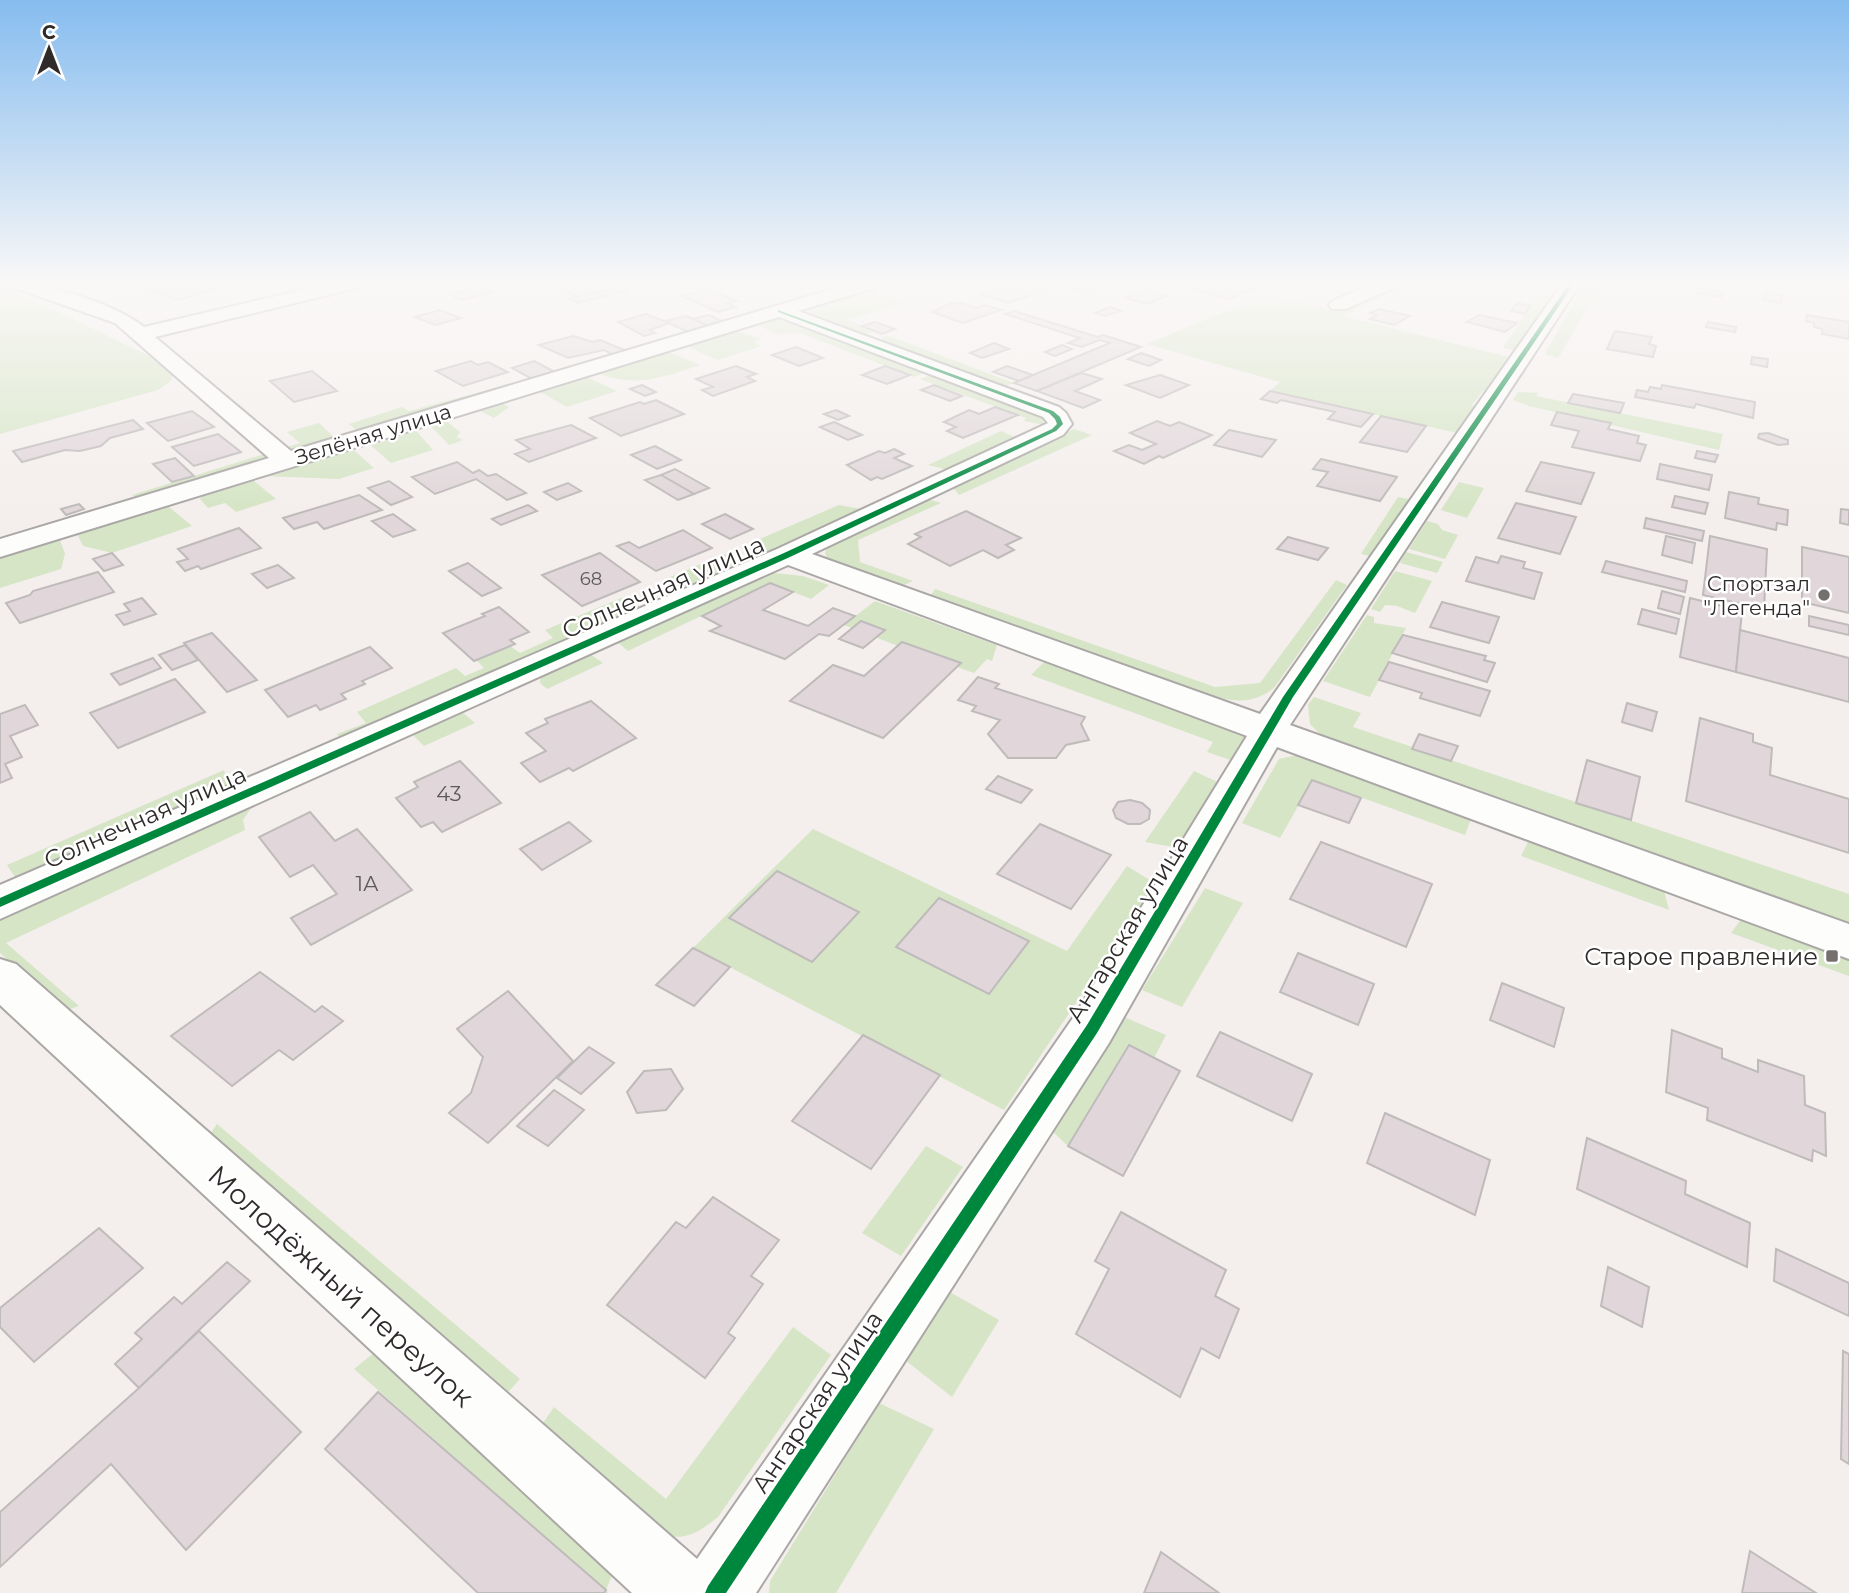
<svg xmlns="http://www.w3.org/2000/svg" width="1849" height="1593" viewBox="0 0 1849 1593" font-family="Montserrat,sans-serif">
<rect width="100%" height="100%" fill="#f4efed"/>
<g fill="#d6e5c6">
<path d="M1396,284H1410L1342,316L1509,357L1487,391H1483L1472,405L1476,408L1457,433L1270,391L1280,382L1147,344L1246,303H1284L1293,300L1337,311Z"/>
<path d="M1585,284L1601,285L1558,358L1545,354Z"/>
<path d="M0,285L171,366L172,380L158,390L0,434Z"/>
<path d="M864,287L906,302L848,320L876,331L858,336L801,313V310Z"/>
<path d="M1540,292L1551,295L1514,350L1503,348Z"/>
<path d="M776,317H784L929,371L914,377L800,333L777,334L764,328L757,321Z"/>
<path d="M730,329L761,339L753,342L761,346L718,360L682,344Z"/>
<path d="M886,335L1014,383L1000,388L876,343Z"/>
<path d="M666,351L700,365C661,378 632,389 593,371Z"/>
<path d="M555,372L559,375L361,434L349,424L402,407L409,411Z"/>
<path d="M933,374L1042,417L1044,425L1024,421L1026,418L920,379Z"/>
<path d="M582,375L617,391L567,407L535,389Z"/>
<path d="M1518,392L1538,393L1536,396L1723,434L1719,450L1529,406L1513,400Z"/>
<path d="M490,403H502L509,407L494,418L479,410L445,420L460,432L457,437L463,440L449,445L427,422Z"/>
<path d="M319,423L337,440L137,498L132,495L300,443L287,432Z"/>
<path d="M412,426L433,450L391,463L366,441Z"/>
<path d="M1074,429L1092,435L959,495L952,486Z"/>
<path d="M1001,431L1020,440L948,470L928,465Z"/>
<path d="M349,446L374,468L339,479L264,476L260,473Z"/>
<path d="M249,477L276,499L236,512L225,503L208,508L200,499L208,490Z"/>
<path d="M931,479L764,555L746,545L839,505L861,509Z"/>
<path d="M1459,482L1484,488L1467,518L1441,510Z"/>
<path d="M1398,497L1413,500L1374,557L1361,554Z"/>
<path d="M924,498L941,503L858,540L860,562L913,581L900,587L828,559L825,553L828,546Z"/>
<path d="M155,506L169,507L192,526L112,553L83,546L75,530Z"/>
<path d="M1427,521L1438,524L1442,530L1458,535L1445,559L1409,549Z"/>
<path d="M58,535L65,554L61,569L0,588V553Z"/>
<path d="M1406,552L1443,562L1437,573L1400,563Z"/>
<path d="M724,554L743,565L681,593L663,580Z"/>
<path d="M1395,571L1432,581L1415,613L1397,606L1385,605L1380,612L1371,609Z"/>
<path d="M774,573L803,576L829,585L811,599L770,583L628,651L615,640L760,575Z"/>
<path d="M1336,580L1347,585L1274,688C1257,701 1241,703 1220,698L929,598L935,589L1215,687L1260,683Z"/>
<path d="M626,596L643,609L361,729L339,737L337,734L366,723L357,712L456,668L465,676L484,668L476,660L510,646L520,653L553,638L545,630Z"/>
<path d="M875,601L997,645L992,661L987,659L974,673L957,667L960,663L898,646L844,625Z"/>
<path d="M1367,615L1374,617V623L1406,628L1370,697L1323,681Z"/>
<path d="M587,652L603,663L547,689L540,683L541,675Z"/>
<path d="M1045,661L1241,732L1251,740L1239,763L1207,752L1213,742L1031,675Z"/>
<path d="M1314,697L1361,713L1353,727L1849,894V927L1337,743L1321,735L1310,724L1308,705Z"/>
<path d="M461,711L475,723L424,746L414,736L418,730Z"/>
<path d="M1301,754L1473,814L1465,835L1313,780L1280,838L1242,823L1279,759Z"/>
<path d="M224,770L228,785L17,880L7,865Z"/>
<path d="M1194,771L1222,784L1179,848L1145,842Z"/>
<path d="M248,801L251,808L243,820L245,830L6,943L79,1006L64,1011L0,953V914Z"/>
<path d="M813,829L1067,951L1127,866L1156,884L1004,1110L693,948Z"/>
<path d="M1531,836L1662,883L1669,910L1521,856Z"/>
<path d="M1205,888L1243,903L1182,1007L1142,990Z"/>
<path d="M1745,914L1849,952V976L1731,933Z"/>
<path d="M1124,1017L1166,1035L1154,1058L1128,1045L1068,1146L1053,1132Z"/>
<path d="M217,1124L520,1379L499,1402L204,1143Z"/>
<path d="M926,1146L963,1167L901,1256L862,1233Z"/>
<path d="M948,1291L999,1320L952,1397L905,1360Z"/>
<path d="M793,1327L831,1355L718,1517C695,1535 687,1540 658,1535L536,1433L554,1407L666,1499Z"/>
<path d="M375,1352L613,1573L606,1590L608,1593H604L605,1590L354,1369Z"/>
<path d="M879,1403L934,1429L836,1593H769L770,1581Z"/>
</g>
<g fill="#e1d7da" stroke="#bfbbbb" stroke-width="2">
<path d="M177,284H226L231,285L179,300L149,291Z"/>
<path d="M590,284H612L619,287L578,297L563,290Z"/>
<path d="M769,284H808L782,288Z"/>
<path d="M1001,284H1035L1051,288L1008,303L979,294L1001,287L996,285Z"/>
<path d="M1083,284H1096L1101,285L1083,292L1071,288Z"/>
<path d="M1200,284H1249L1260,286L1228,299L1188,288Z"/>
<path d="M1469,284H1510L1496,289Z"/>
<path d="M482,286L494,292L461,300L450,294Z"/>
<path d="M619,287L628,290L578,303L569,299Z"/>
<path d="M1697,288L1722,292L1721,297L1696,293Z"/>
<path d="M708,289L737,301L727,303L736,307L718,312L681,296Z"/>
<path d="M1147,290L1167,296L1147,304L1126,298Z"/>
<path d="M1764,293L1782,296L1781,303L1763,300Z"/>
<path d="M962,303L977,308L985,305L1001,310L963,323L932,312L949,304Z"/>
<path d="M1517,303L1530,306L1525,314L1511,311Z"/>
<path d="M1111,307L1121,311L1105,316L1095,313Z"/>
<path d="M1379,309L1410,316L1394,325L1370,319L1377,315L1370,313Z"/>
<path d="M440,310L461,318L435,325L415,317Z"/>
<path d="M1014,311L1098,337L1103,335L1141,347L1037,391L1014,383L1110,343L1099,340L1082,347L1068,343L1080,338L1005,314Z"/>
<path d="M646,314L669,323L650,330L655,333L644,336L618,322Z"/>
<path d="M709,315L724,322L708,326L693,319Z"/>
<path d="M1479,315L1517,323L1505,332L1467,322Z"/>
<path d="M1807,315L1849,322V339L1822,334V329L1814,327V323L1806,321Z"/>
<path d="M686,316L693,319L708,326L688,332L665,321Z"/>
<path d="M875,322L895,329L882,334L862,326Z"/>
<path d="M1708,322L1736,327L1735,332L1706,327Z"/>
<path d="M1615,331L1652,337L1649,344L1656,346L1653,357L1607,349Z"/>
<path d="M573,336L593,342L600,340L627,351L613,355L604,350L568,358L539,345Z"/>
<path d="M994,343L1009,349L982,358L970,353Z"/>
<path d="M1062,345L1072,349L1055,356L1045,352Z"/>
<path d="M796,347L823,358L799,366L772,355Z"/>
<path d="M1141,353L1161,360L1149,366L1128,359Z"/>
<path d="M1752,357L1768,359L1767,367L1751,364Z"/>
<path d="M471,361L478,365L488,362L508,372L463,386L436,371Z"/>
<path d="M534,361L555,372L532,379L512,368Z"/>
<path d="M736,366L756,374L747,377L755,381L713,396L702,390L713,387L696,379Z"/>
<path d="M885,366L910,375L887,384L862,375Z"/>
<path d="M1007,366L1033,375L1019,381L993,372Z"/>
<path d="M312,371L337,391L294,402L270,381Z"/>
<path d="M1081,373L1102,379L1075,391L1100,400L1083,408L1037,391Z"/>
<path d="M1160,375L1189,385L1160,398L1126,385Z"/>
<path d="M642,385L656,392L645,396L630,389Z"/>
<path d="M934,385L962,396L950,401L921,390Z"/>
<path d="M1662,385L1755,402L1753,418L1696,404L1694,408L1635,397L1637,390L1648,392L1650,387L1661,389Z"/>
<path d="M1270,391L1373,414L1361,427L1328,419L1335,412L1281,400L1277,403L1261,399Z"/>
<path d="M1573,394L1624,403L1620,413L1568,403Z"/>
<path d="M656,400L684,414L621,436L590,418L640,402L644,404Z"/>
<path d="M995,407L1018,415L963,438L947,431L956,427L944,422L969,410L979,414Z"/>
<path d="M836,410L849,416L838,420L824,414Z"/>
<path d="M192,411L214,427L168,441L147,423Z"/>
<path d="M1557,412L1611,423L1608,429L1639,436L1637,443L1646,445L1640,461L1572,447L1579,431L1551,425Z"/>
<path d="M1381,416L1426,426L1407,452L1360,442Z"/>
<path d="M133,420L143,429L110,438L101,446L80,451L65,450L22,462L13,451Z"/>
<path d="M1157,421L1170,426L1179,422L1212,435L1163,458L1159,456L1144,464L1114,451L1129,445L1142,450L1156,444L1130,433Z"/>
<path d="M834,422L862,435L848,440L820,427Z"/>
<path d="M571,425L596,438L529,462L515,454L530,449L516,440Z"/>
<path d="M1229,430L1276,440L1262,457L1214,445Z"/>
<path d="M1768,433L1788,440V444L1778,445L1758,438L1759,434Z"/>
<path d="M218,434L241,452L194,466L172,447Z"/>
<path d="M655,446L681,460L657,469L631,455Z"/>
<path d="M894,449L904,454L894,458L912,466L882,479L877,477L871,480L847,465L879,451L885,453Z"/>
<path d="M1697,451L1718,455L1715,462L1695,458Z"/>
<path d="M175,458L194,476L172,482L153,464Z"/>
<path d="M1321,459L1397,477L1380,501L1317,486L1328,472L1313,469Z"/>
<path d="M457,462L473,473L479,470L488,476L496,474L526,493L507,500L476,479L435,494L412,477Z"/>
<path d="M1541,462L1594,473L1581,504L1526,491Z"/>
<path d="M1660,464L1712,475L1709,490L1657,479Z"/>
<path d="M675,469L709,488L694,494L661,475Z"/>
<path d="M661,475L694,494L678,500L645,480Z"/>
<path d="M389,481L412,497L391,505L368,488Z"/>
<path d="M568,483L581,491L557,500L544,492Z"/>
<path d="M1729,492L1759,498L1758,504L1788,510L1787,525L1777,523L1776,530L1725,518Z"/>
<path d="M359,495L382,510L324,529L317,522L294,529L283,518Z"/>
<path d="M1675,496L1708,503L1705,514L1672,507Z"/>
<path d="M1516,503L1576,517L1560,554L1498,538Z"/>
<path d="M79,504L84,509L66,515L61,509Z"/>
<path d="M528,505L537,511L501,525L492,519Z"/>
<path d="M1841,509L1849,510V525L1840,523Z"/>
<path d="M966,511L1021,538L1006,545L1014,550L998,558L983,550L950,566L908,544L921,537L915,534Z"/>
<path d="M393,514L415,530L393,537L372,521Z"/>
<path d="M725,514L753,529L730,539L702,524Z"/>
<path d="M1646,518L1704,531L1702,541L1644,528Z"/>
<path d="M239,528L261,548L201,569L198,566L185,571L177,562L188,559L178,549Z"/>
<path d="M683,530L712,548L656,571L617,546L629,542L639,548Z"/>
<path d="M1666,536L1695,543L1692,563L1662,555Z"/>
<path d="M1710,536L1767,549L1764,609L1703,595Z"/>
<path d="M1288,537L1328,548L1318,560L1277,549Z"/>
<path d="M1802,547L1849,557V613L1802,602Z"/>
<path d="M112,553L123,565L104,571L93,559Z"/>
<path d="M600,553L640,582L582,606L542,575Z"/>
<path d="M1501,556L1525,562L1523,568L1542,573L1534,599L1466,581L1476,557L1498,563Z"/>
<path d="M1606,561L1687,581L1685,592L1602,572Z"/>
<path d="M468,563L501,588L482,596L449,571Z"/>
<path d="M278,565L294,578L267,588L252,574Z"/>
<path d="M98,572L114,592L20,623L6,603L30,595L33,591Z"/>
<path d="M770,583L793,592L763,610L808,626L833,608L855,616L829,636L819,634L785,659L710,631L721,626L702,616Z"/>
<path d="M1662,591L1684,597L1680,614L1658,608Z"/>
<path d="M142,598L156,614L124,625L116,615L130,611L124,604Z"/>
<path d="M1690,598L1742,611L1736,672L1680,657Z"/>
<path d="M1442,602L1499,617L1489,643L1430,627Z"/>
<path d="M499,607L529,632L510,640L515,644L474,661L443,633L485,616L482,614Z"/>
<path d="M1642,609L1679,619L1676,634L1638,624Z"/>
<path d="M1809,616L1849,625V635L1809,626Z"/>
<path d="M861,621L885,630L863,648L839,639Z"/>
<path d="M1740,630L1849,658V702L1736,672Z"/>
<path d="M212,633L257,680L227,692L184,643Z"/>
<path d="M1403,635L1486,656L1484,660L1495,663L1487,682L1392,653Z"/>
<path d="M902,642L961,663L883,738L790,701L833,665L864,676Z"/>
<path d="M185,645L198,660L172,670L159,655Z"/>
<path d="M370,647L392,668L362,681L365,684L341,694L346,699L320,710L316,705L288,717L265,690Z"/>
<path d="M153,658L161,668L120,685L111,674Z"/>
<path d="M1389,662L1490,691L1480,716L1420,698L1422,693L1379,680Z"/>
<path d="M978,677L999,684L995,688L1085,717L1081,724L1089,740L1066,745L1056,758H1008L988,734L1000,720L972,711L976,706L958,700Z"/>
<path d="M175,679L205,712L118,748L90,713Z"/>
<path d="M591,701L636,738L573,771L569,768L540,782L521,763L546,751L526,733L548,723L545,719Z"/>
<path d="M1627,703L1657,712L1652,731L1622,722Z"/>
<path d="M25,705L38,725L10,736L22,757L5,764L12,778L0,783V714Z"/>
<path d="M1700,718L1753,734V742L1772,748L1770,775L1849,799V853L1686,801Z"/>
<path d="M1419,734L1458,746L1451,761L1412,749Z"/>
<path d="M1587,760L1640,777L1631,820L1576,803Z"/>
<path d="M460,761L501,803L442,832L433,822L421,827L396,798L418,787L414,782Z"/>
<path d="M998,776L1032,790L1021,803L986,789Z"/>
<path d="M1312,780L1361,798L1349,823L1298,805Z"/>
<path d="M1130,800L1142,803L1150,810L1149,819L1140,824H1128L1116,818L1113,810L1118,802Z"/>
<path d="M310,812L335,841L357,829L412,890L311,945L291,918L337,894L313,865L290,877L259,837Z"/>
<path d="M569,822L591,841L542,870L520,849Z"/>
<path d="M1040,824L1111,855L1071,909L997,874Z"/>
<path d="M1321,842L1432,884L1406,947L1290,899Z"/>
<path d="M777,871L859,912L812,962L729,918Z"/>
<path d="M939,898L1029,941L989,994L896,947Z"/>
<path d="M693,948L730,967L694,1006L656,985Z"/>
<path d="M1298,953L1374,984L1358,1025L1280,992Z"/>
<path d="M260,972L315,1012L322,1006L343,1021L293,1060L279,1050L232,1086L171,1036Z"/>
<path d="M1502,983L1564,1008L1554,1047L1490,1020Z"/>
<path d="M508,991L573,1061L488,1143L449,1113L471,1093L483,1057L457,1029Z"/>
<path d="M1672,1030L1722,1049V1058L1758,1072V1060L1804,1076L1805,1105L1825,1113L1826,1156L1813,1150L1812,1161L1707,1120L1708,1108L1666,1092Z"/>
<path d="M1220,1032L1312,1074L1292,1121L1197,1076Z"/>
<path d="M863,1035L940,1075L871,1169L792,1121Z"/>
<path d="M1129,1045L1180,1071L1123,1176L1068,1146Z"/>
<path d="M589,1047L614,1063L581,1094L557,1078Z"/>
<path d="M671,1069L683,1089L666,1110L637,1113L627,1092L644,1071Z"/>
<path d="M554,1090L584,1110L548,1146L517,1126Z"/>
<path d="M1385,1113L1490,1160L1475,1215L1367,1163Z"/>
<path d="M1587,1138L1686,1181L1685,1194L1750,1223L1747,1267L1577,1189Z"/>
<path d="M713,1197L779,1240L751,1276L763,1284L728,1333L735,1338L705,1378L607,1305L676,1222L686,1228Z"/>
<path d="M1121,1212L1226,1270L1215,1296L1239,1309L1219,1358L1201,1348L1180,1397L1076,1334L1109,1269L1095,1261Z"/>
<path d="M99,1228L143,1268L34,1362L0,1327V1308Z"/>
<path d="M1776,1249L1849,1283V1316L1774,1281Z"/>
<path d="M227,1262L250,1281L139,1388L115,1364L142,1339L135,1333L174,1297L182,1304Z"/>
<path d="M1608,1267L1649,1287L1642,1327L1601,1306Z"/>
<path d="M199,1331L301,1432L186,1550L111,1464L0,1567V1512L139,1388Z"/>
<path d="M1843,1351L1849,1354V1464L1841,1459Z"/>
<path d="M378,1392L606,1590L604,1593H478L325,1449Z"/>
<path d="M1750,1551L1816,1593H1742Z"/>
<path d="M1161,1552L1219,1593H1144Z"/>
</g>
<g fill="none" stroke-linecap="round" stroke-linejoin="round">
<g stroke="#aaa7a6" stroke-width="4">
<g id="minor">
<path d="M13,284C46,281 118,306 144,327L328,284H359L357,288L155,337L291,451L849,284H876L874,288L798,311L1059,407L1066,413L1072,424L1063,435L812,554L1260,714L1562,284H1580L1290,725L1849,924V959L1277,747L1109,1043L756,1593H632L0,1005V959L16,964L697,1559L1075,1015L1247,736L788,565L0,919V885L777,549L1048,423L1043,417L779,317L0,557V539L269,458L115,323L15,288Z"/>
<path d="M1372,284H1395L1393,288L1346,309H1332L1329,305L1332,301Z"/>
</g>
</g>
<use href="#minor" fill="#fdfdfc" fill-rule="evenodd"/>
<g stroke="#fff" stroke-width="5">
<g id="cycleway">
<path d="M1569,284H1574L1293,697L1097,1033L726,1593H705L708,1586L1087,1025L1283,697Z"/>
<path d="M778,310L1053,411L1060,417L1063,424L1056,431L790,557L0,907V898L784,553L1052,429L1057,424L1055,419L1049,413L778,312Z"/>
</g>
</g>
<use href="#cycleway" fill="#00873e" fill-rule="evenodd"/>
</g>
<linearGradient id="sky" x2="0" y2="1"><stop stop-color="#86bcef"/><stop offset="0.56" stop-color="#faf8f7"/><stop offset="1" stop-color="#faf8f7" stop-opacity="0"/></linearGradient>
<rect width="1849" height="507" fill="url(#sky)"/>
<g fill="#74706e" stroke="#fff" stroke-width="2.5">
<circle cx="1824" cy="595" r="7"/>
<rect x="1825" y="949" width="14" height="14" rx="3.5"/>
</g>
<g text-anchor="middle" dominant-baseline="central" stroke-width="5" stroke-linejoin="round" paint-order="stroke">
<g font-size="18" fill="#5e5959">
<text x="591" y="579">68</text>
</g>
<g font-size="21" fill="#2f2b2a" stroke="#fff">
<text transform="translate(373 434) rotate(-17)">Зелёная улица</text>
</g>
<g font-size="21" fill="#2f2b2a" stroke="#fff" text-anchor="end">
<text x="1810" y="583">Спортзал<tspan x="1810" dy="24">"Легенда"</tspan></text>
</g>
<g font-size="21" fill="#5e5959">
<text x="449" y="793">43</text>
<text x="367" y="883">1А</text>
</g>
<g font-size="24" fill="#2f2b2a" stroke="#fff">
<text transform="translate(663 587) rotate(-24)">Солнечная улица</text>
<text transform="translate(145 817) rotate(-24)">Солнечная улица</text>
<text transform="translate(1127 929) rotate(-59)">Ангарская улица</text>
<text transform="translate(817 1402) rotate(-56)">Ангарская улица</text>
</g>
<g font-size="24" fill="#2f2b2a" stroke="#fff" text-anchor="end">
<text x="1818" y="956">Старое правление</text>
</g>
<g font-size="28" fill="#2f2b2a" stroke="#fff">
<text transform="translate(341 1286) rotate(42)">Молодёжный переулок</text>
</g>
</g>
<g transform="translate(49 49)" stroke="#ffffff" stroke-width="5" paint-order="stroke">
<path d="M0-5L12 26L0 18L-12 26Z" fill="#2f2b2a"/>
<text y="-10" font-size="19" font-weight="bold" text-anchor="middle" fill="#2f2b2a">С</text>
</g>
</svg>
